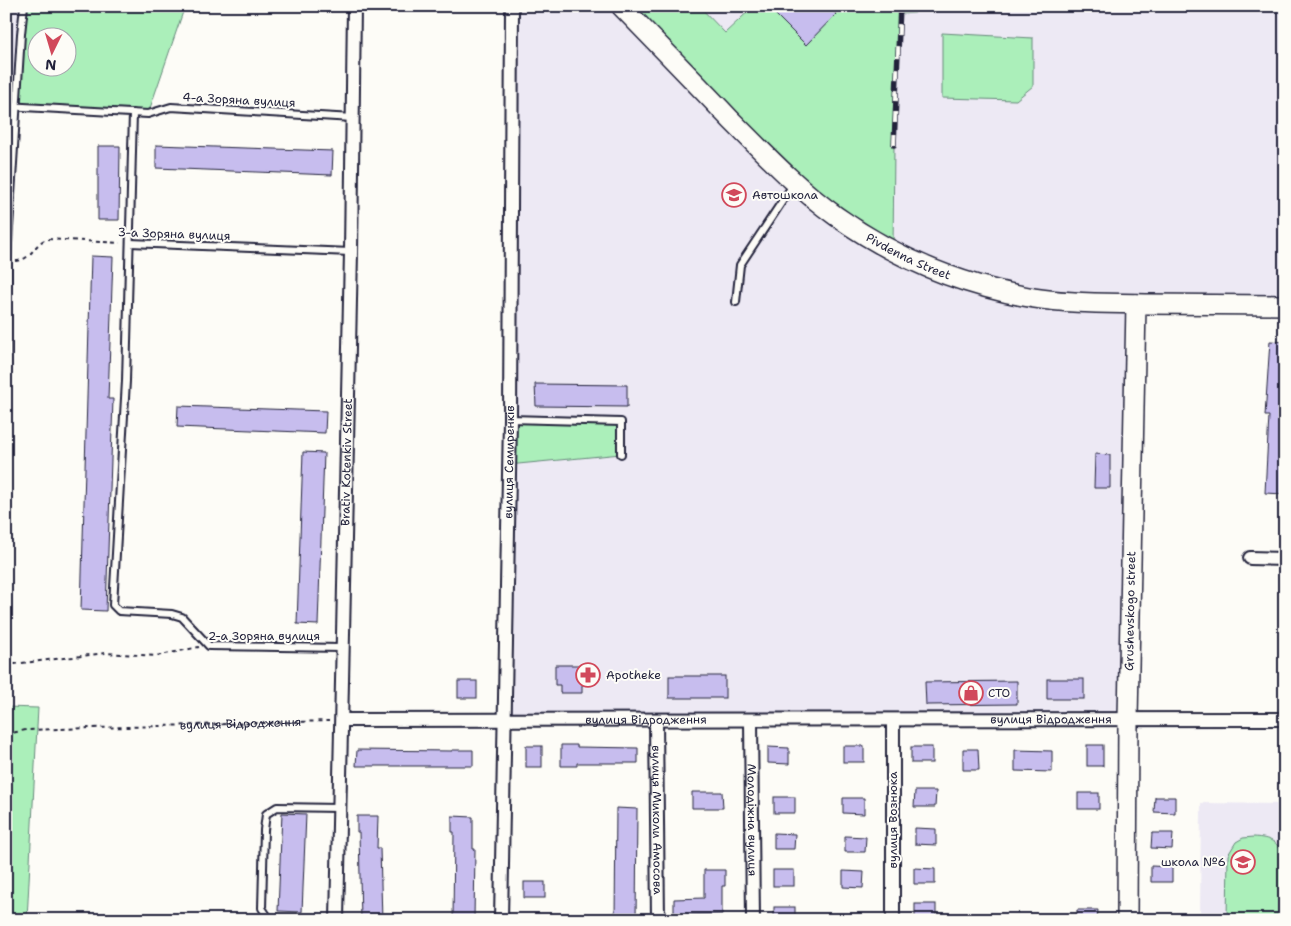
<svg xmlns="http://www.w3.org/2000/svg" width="1291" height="926" viewBox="0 0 1291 926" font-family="'Shantell Sans',sans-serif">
<rect width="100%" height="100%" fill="#fdfcf7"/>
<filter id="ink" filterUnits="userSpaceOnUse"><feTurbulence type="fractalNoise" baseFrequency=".02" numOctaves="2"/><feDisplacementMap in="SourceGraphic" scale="10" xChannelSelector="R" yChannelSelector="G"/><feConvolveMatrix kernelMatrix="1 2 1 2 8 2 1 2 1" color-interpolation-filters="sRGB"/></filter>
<g filter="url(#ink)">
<g fill="#ede9f4">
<path d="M6,6H24L14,95L6,91Z"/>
<path d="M512,6H621L894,251V145L900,14L915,13V6H1285V305L1136,304L1128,719L504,720L508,465L620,454L510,419Z"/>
<path d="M699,6H754L725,33Z"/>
<path d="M1201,803L1285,804V920H1200Z"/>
</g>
<g fill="#abefba" stroke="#66887a" fill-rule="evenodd">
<path d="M24,6H185L148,114L13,106L6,320V91L14,94ZM38,38H68V68H38Z"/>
<path d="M621,6H699L725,33L754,6H767L806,45L842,6H915V13L900,14L894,145L893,251L856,230Z"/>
<path d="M942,33L1033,38V86L1016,100L942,98Z"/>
<path d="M510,419L621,422V454L508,465Z"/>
<path d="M6,707L38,708L27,920H6Z"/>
<path d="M1254,837C1269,838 1278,841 1283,855L1282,920H1227L1228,855L1236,842L1243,838Z"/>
</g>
<g fill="#c7bdee" stroke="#22223b">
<path d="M767,6H828L836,14L806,45Z"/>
<path d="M156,145L333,151L332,175L156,168Z"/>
<path d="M98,146H120L119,220H98Z"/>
<path d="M91,256L113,257L108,399H113L106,611L81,610Z"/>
<path d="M1270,341L1285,342L1284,494L1265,493L1269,416H1265Z"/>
<path d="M535,384L627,385V407L536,406Z"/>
<path d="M178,406L326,411L325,433L177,427Z"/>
<path d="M303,452L324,453L318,625L297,624Z"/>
<path d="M1095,454L1110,455V488H1094Z"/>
<path d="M555,665H593V684L582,685V693H560V685H555Z"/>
<rect x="669" y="676" width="56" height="22"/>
<rect x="1047" y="679" width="37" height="20"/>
<rect x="458" y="681" width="19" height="17"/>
<path d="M1017,681V704L926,705L925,682Z"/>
<path d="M561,745H577V747L638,748V763H577V766H561Z"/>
<rect x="1087" y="745" width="16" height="21"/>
<rect x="526" y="746" width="16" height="21"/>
<rect x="843" y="746" width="21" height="16"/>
<path d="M768,747L789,748V764L768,763Z"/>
<rect x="911" y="747" width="21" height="16"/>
<path d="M963,749H978L979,770H963Z"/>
<path d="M357,750L452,751V750H473V766H356Z"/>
<path d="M1015,750L1052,751V772L1015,771Z"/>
<path d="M915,791H936L935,807H914Z"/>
<path d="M692,792H722L723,808H692Z"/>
<rect x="1078" y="793" width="21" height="16"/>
<rect x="774" y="797" width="21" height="16"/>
<path d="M1155,797H1175V813L1154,812Z"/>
<path d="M843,798H864V814L843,813Z"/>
<path d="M616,808L637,809L636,920H615Z"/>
<path d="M282,813L306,814L302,912L278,911Z"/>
<path d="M357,816H378L377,848H380L382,920H361L359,832H357Z"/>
<path d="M452,816L473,817V849H475L474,920H453L454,832H452Z"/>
<path d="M915,828L936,829V845L915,844Z"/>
<path d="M774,833L795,834L794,849H774Z"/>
<path d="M1152,833H1173L1172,849L1151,848Z"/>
<path d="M845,836L866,837L865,852H845Z"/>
<path d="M1151,866L1172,867V882H1151Z"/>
<path d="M914,868L935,869V884H914Z"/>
<path d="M704,870H725V886H722V914L674,915V899L704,898Z"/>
<rect x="773" y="870" width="21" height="16"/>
<path d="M843,871L864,872L863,888L843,887Z"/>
<rect x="524" y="882" width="21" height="16"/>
<rect x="915" y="904" width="21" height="16"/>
<rect x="774" y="907" width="21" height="13"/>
<path d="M1077,910H1098L1097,920H1077Z"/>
</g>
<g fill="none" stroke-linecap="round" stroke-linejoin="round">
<g stroke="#22223b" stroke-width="10">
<g id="lane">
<path d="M6,106L148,114L171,107L353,118"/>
<path d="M133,113L126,381L113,605L119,611L172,614L182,617L209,646L342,648"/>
<path d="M130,243L351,252"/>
<path d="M736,302L740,265L793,185"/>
<path d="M6,367L7,260L21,34L24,6"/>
<path d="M510,419L621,422V454"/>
<path d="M270,920L262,908L264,830L266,814L277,807L339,808"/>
</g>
</g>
<g stroke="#22223b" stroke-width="16">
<g id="street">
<path d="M1250,558L1285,559"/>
<path id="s2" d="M342,720L1285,719"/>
<path id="s3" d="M656,720L658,920"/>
<path id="s4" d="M751,720L753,920"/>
<path id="s5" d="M337,920L351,252L354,6"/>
<path id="s6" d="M501,920L510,419L512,6"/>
<path d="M893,920V720"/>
</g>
</g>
<g stroke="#22223b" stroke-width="22">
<g id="secondary">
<path id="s7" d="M621,6C658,44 695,82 731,120C764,153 798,189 836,216C895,258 963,286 1034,298C1071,304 1109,303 1146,304C1192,304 1238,305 1285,305"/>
<path id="s8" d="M1127,920L1128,719L1136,304"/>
</g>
</g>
<g stroke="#22223b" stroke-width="2" stroke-dasharray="4 4" stroke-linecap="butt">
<path d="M16,261C32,260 34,243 47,239L120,243"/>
<path d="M6,665L106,653L156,656L199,647"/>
<path id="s1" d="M6,734L26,730L329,721"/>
</g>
<use href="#lane" stroke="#fdfcf7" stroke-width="6"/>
<use href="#street" stroke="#fdfcf7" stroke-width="12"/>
<use href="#secondary" stroke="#fdfcf7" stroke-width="19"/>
<g stroke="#22223b" stroke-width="5.5">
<path id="rail" d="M894,145L900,6"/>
</g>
<use href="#rail" stroke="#fdfcf7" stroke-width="4" stroke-dasharray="11" stroke-linecap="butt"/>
</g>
</g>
<defs>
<g id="school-ring" transform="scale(1.25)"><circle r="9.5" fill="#fdfcf7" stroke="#d1495b" stroke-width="1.5"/><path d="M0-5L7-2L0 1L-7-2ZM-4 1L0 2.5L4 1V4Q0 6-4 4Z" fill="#d1495b"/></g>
<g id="pharmacy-ring" transform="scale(1.25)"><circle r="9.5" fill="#fdfcf7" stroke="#d1495b" stroke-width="1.5"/><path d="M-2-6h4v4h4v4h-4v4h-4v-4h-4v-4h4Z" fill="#d1495b"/></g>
<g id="shop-ring" transform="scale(1.25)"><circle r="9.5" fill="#fdfcf7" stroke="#d1495b" stroke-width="1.5"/><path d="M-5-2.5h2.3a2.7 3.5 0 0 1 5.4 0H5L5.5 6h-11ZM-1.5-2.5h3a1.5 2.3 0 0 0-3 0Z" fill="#d1495b"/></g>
</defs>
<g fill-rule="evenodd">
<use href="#school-ring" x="734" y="195"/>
<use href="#pharmacy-ring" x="588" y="675"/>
<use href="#shop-ring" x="971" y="693"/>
<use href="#school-ring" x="1243" y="862"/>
</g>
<g text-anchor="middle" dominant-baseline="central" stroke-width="4" stroke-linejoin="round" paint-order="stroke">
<g font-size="12" fill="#22223b" stroke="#fdfcf7">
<text transform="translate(239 100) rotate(3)">4-а Зоряна вулиця</text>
<text transform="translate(174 234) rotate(2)">3-а Зоряна вулиця</text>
<text stroke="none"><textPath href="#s7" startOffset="384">Pivdenna Street</textPath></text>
<text stroke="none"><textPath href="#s5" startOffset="458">Brativ Kotenkiv Street</textPath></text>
<text stroke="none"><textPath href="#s6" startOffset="458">вулиця Семиренків</textPath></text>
<text stroke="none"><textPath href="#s8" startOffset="309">Grushevskogo street</textPath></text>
<text x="264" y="636">2-а Зоряна вулиця</text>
<text stroke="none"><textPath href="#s2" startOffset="709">вулиця Відродження</textPath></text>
<text stroke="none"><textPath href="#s2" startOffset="304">вулиця Відродження</textPath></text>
<text stroke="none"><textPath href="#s1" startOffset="235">вулиця Відродження</textPath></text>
<text stroke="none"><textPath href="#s3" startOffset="100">вулиця Миколи Амосова</textPath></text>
<text stroke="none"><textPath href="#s4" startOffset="100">Молодіжна вулиця</textPath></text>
<text transform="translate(893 820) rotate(-90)">вулиця Вознюка</text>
</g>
<g font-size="12" fill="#22223b" stroke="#fdfcf7" text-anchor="start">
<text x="752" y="195">Автошкола</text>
<text x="606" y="675">Apotheke</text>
<text x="988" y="693">СТО</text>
<text x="1226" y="862" text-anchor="end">школа №6</text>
</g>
</g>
<rect width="1291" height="926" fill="none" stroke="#fdfcf7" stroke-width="25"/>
<rect x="12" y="12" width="1266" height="901" fill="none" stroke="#22223b" stroke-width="2" filter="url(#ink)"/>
<g transform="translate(52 52) rotate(185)"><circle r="24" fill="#fdfcf7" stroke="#a5a5ac"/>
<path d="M0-4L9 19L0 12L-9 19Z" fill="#d1495b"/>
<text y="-8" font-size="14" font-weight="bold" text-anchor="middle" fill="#22223b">N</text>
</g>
</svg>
